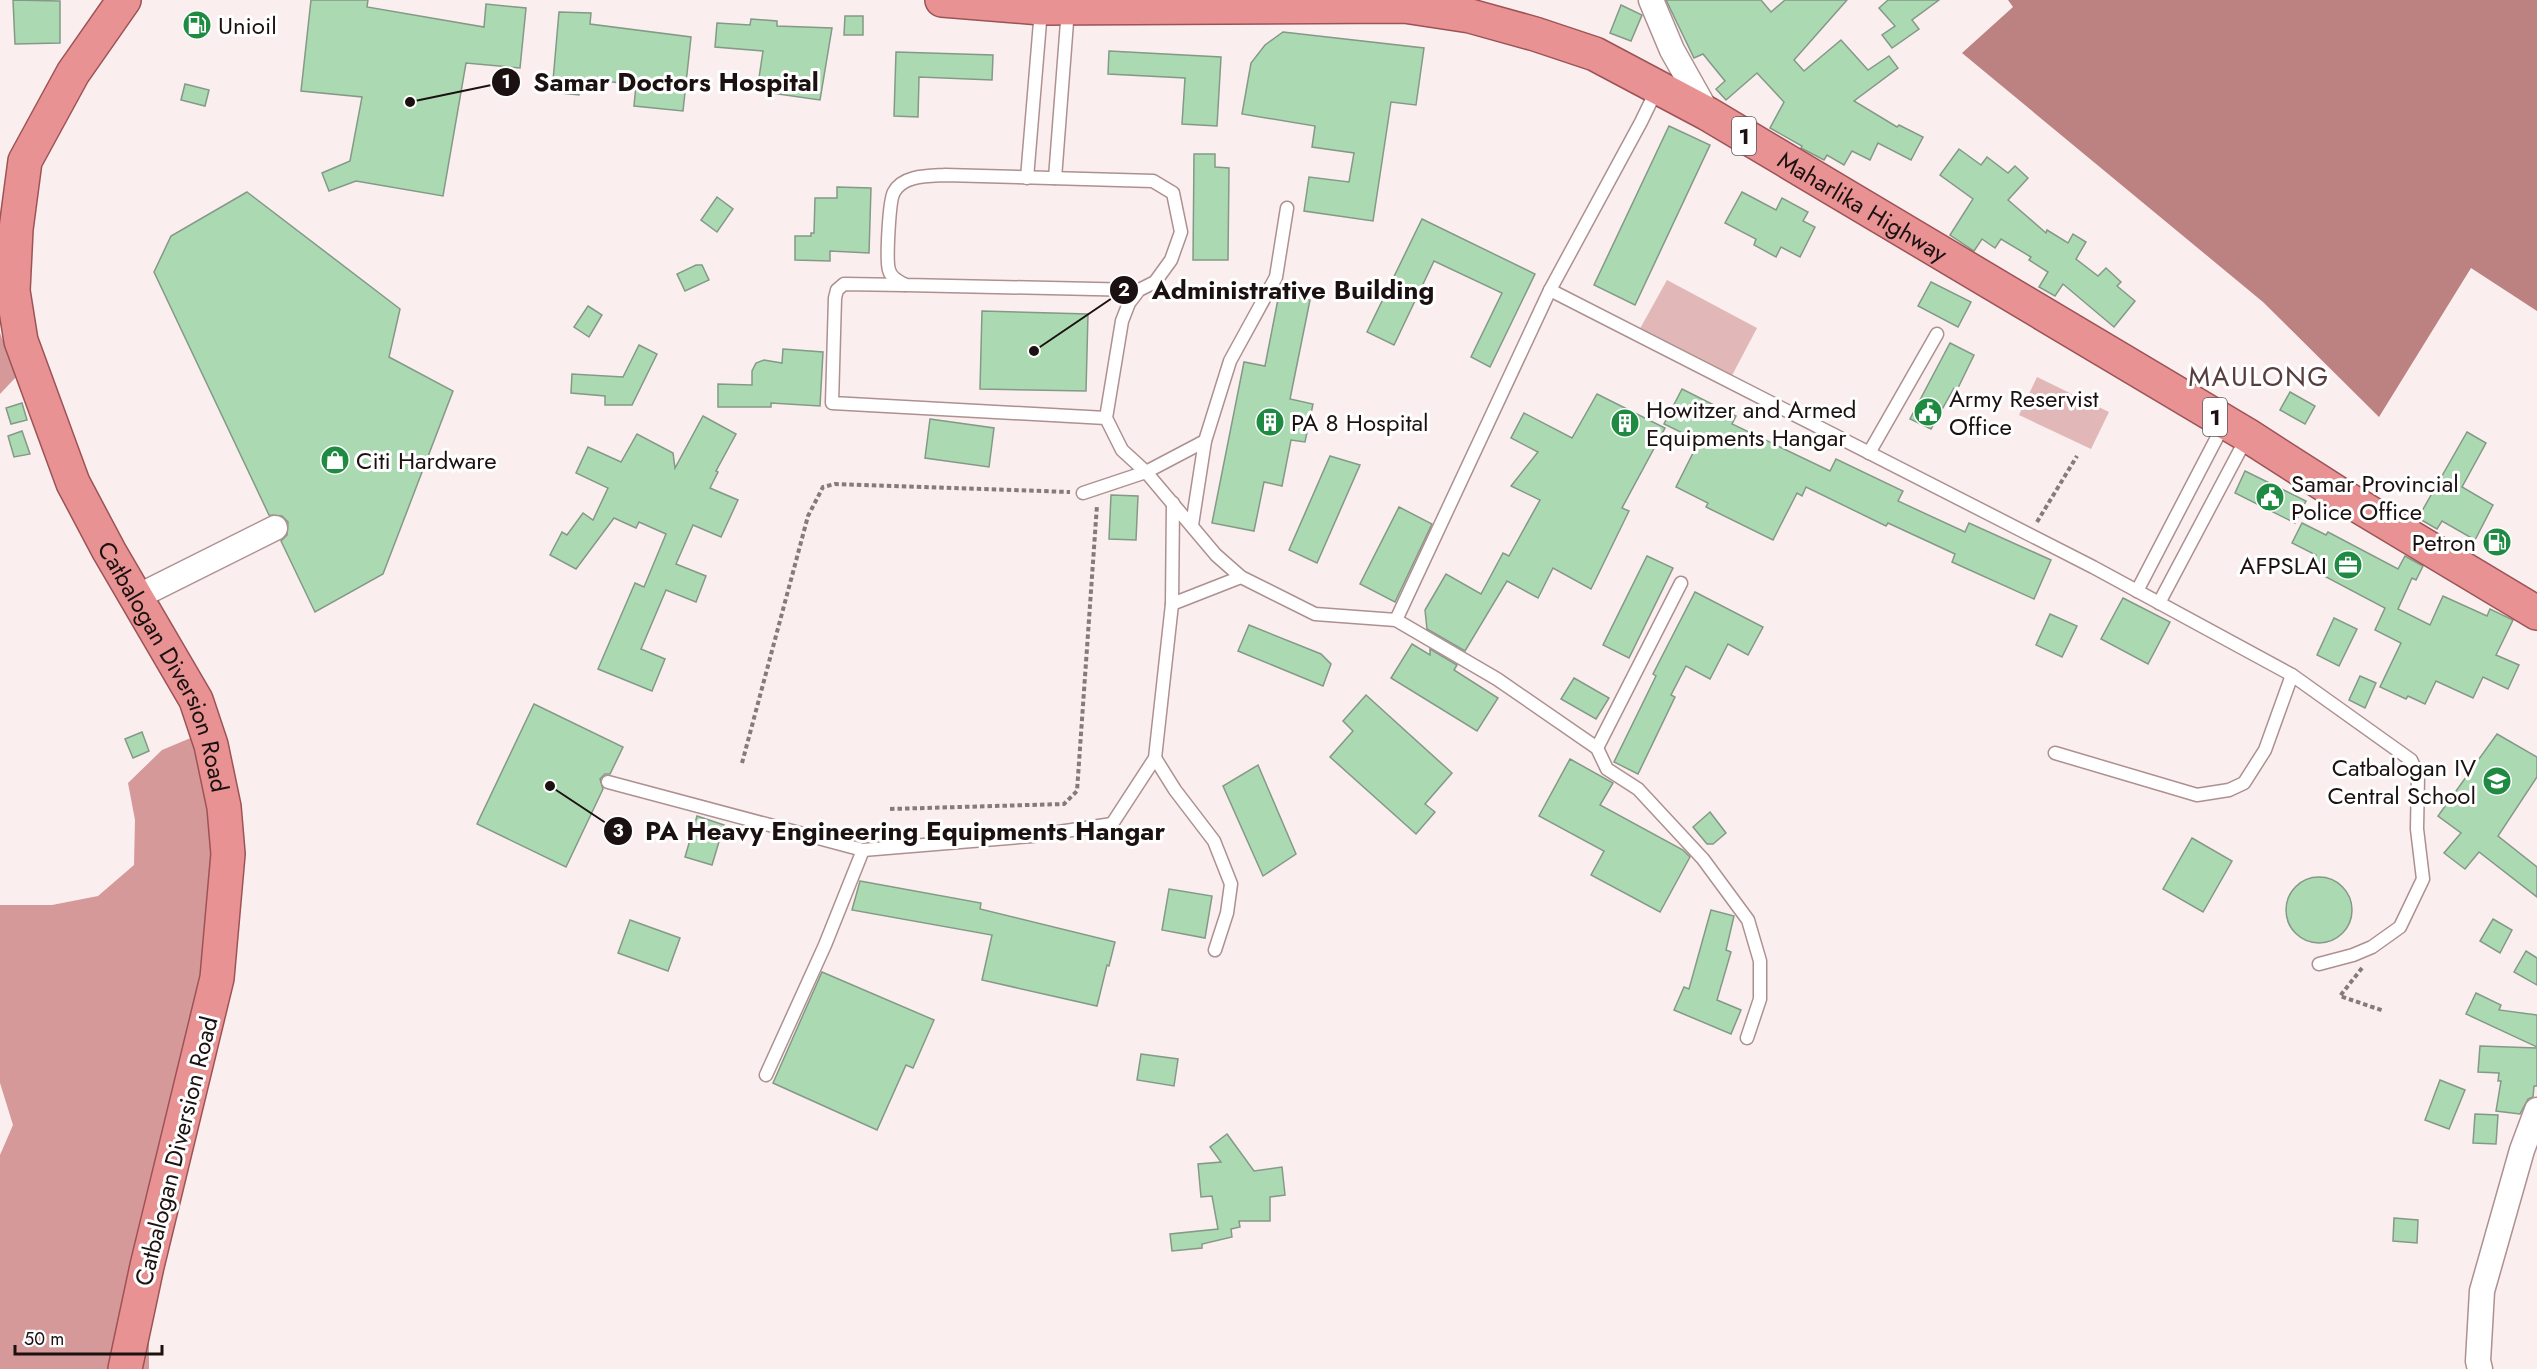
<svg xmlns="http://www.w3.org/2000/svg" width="2537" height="1369" viewBox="0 0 2537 1369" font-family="Jost,sans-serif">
<rect width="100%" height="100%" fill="#fbeeee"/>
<g fill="#e1b8b7">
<path d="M1667,280L1757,328L1728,383L1637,334Z"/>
<path d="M2037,377L2109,412L2091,449L2019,415Z"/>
</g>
<g fill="#d69999">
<path d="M0,333L17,376L0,394Z"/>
<path d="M193,737L212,802L216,869L197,1037L149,1190V1369H0V1155L13,1125L0,1083V905H52L98,896L134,865L135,820L128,783L162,750Z"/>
</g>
<path fill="#bc8181" d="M2008,0H2537V311L2471,268L2379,417L2263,302L1962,53L2013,7Z"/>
<g fill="#abdab2" stroke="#849987" stroke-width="1.5">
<path d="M13,0L60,1V43L15,44Z"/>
<path d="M311,0H368L367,7L484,27L486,4L526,8L520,68L466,63L443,196L356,181L329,191L322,173L350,161L362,97L301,91Z"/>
<path d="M1666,0H1761L1771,12L1785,0H1847L1794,60L1804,71L1841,40L1868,70L1889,56L1898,68L1854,101L1897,127L1899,125L1923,137L1911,160L1878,143L1870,160L1852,151L1844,165L1827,155L1824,160L1801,148L1802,146L1770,128L1784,102L1757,73L1726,100L1716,89L1725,81L1703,54L1694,58Z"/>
<path d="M1888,0H1939L1912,20L1919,29L1892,48L1882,35L1895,26L1879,8Z"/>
<path d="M1621,5L1642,15L1631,41L1610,33Z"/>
<path d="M559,12L591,13L590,24L691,37L683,111L634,106L636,85L581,78L579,95L552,92Z"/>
<path d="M845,16H863V35H844Z"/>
<path d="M751,19L777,21V26L832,28L820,100L757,91L763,51L715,47L717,23L750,25Z"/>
<path d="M1283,32L1424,48L1416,105L1391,102L1373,221L1304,211L1309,177L1349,182L1354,153L1312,147L1315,126L1242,114L1251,63L1265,45Z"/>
<path d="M1109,51L1221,57L1217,126L1182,124L1185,78L1108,74Z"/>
<path d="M896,52L993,55L992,80L919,77L918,117L894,116Z"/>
<path d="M185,84L209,90L205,106L181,100Z"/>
<path d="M1669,126L1710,145L1635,305L1594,285Z"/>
<path d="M1959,149L1981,165L1987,157L2008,173L2015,166L2028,178L2008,200L2046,233L2047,230L2068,243L2073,234L2086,242L2076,259L2098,276L2106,268L2121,282L2117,286L2135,301L2114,327L2063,284L2055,296L2039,287L2048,272L2029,260L2031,257L2001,239L1995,248L1982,239L1974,251L1950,235L1973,199L1940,175Z"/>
<path d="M1194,154H1215V167L1229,168L1228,260H1193Z"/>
<path d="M837,187L871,188L869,253L830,251V261L795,260V236H811V233H814L815,198H837Z"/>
<path d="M247,192L400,309L389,357L453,391L383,574L315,612L281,541L287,535L288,522L282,516L269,515L154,272L171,236Z"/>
<path d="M1742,192L1776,210L1782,198L1808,212L1803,221L1815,227L1800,257L1781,247L1776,257L1754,245L1756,239L1725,223Z"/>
<path d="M717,197L733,209L717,232L701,220Z"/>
<path d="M1422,219L1535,274L1490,367L1471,357L1502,293L1434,261L1394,345L1367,332Z"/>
<path d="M696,265H702L709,280L685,291L677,274Z"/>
<path d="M1931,282L1971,302L1958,327L1918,306Z"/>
<path d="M1279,294L1310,300L1290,399L1313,404L1305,442L1291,440L1282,486L1264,482L1254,531L1212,523L1244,362L1265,366Z"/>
<path d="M588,306L602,315L589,337L574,327Z"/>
<path d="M982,311L1088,314L1086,391L980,389Z"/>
<path d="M1950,343L1974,355L1957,390L1954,388L1931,429L1910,419Z"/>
<path d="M639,345L657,354L632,405H605V396L571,393L572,374L623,377Z"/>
<path d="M783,349L823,352L820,406L771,403V407H718V384L752,385V371L756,363L764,360L782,363Z"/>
<path d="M1682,389L1736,416L1732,424L1830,471L1836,459L1903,491L1898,501L1965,532L1969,523L2051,560L2034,599L1952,562L1955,554L1888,523L1886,526L1806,487L1802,496L1797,493L1773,540L1706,507L1708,503L1676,487L1699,441L1664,424Z"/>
<path d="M2290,392L2315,406L2305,424L2280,410Z"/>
<path d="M1597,394L1665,428L1622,508L1629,511L1591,589L1553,568L1538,598L1507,581L1465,651L1427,629L1425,610L1446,574L1481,594L1503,553L1509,556L1540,500L1511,486L1538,452L1511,438L1524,413L1572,438Z"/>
<path d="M22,403L27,420L11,424L6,408Z"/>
<path d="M703,416L736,434L716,471L718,472L710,488L738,500L721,537L693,525L676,564L706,576L696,602L666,590L641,649L665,659L652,691L598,669L635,583L644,587L666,534L639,522L636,528L614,518L576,569L550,555L562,532L567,535L583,513L593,520L608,488L576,473L588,447L621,462L637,434L673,453L675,468Z"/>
<path d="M930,419L994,428L989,467L925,458Z"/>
<path d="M22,431L30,454L14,457L8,436Z"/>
<path d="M2467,432L2486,443L2462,487L2493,505L2475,540L2442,521L2437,529L2418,518Z"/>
<path d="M1330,456L1360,465L1317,563L1289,550Z"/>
<path d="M2245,471L2306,501L2295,523L2235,493Z"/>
<path d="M1111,495L1138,496L1136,540L1109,539Z"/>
<path d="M1399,507L1432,524L1395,602L1360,584Z"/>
<path d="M2302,523L2326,535L2328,532L2398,569L2405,556L2423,566L2416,580L2412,578L2398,609L2430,625L2443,596L2487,616L2490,609L2513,620L2496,655L2519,665L2508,689L2483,677L2473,698L2436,681L2425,704L2408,696L2406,699L2380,687L2401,643L2375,630L2385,608L2309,568L2316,555L2292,543Z"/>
<path d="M1647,556L1673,568L1629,658L1603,645Z"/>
<path d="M1695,592L1763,627L1748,655L1728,644L1710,679L1686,666L1671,695L1675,697L1638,774L1614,762L1656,676L1653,674Z"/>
<path d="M2123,598L2170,622L2148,664L2101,639Z"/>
<path d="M2050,614L2077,626L2062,657L2036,645Z"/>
<path d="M2334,618L2357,629L2339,666L2317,655Z"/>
<path d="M1249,625L1321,654L1331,664L1323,686L1238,651Z"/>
<path d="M1412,644L1430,655V649L1457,665L1454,670L1498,698L1477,731L1391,678Z"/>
<path d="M2360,676L2376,683L2365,708L2349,700Z"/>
<path d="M1574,678L1609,698L1596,719L1561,699Z"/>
<path d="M1366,695L1452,773L1425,804L1435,812L1416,834L1330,757L1353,731L1343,721Z"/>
<path d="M534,704L623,747L610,774H605L600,779L603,789L566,867L477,824Z"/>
<path d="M142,732L149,751L133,758L125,739Z"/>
<path d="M2497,734L2537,757V777L2498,836L2537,867V897L2479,852L2465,869L2444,853L2461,833L2438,816Z"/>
<path d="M1570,759L1613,783L1600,805L1683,850L1690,857L1660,912L1591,875L1604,851L1539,816Z"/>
<path d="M1258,765L1296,854L1263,876L1223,786Z"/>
<path d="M1710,812L1726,833L1713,844H1707L1693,827Z"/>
<path d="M697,816L724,825L712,865L685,857Z"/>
<path d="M2192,838L2232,861L2203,912L2163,889Z"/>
<circle cx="2319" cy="910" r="33"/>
<path d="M860,881L981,903L980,909L1115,942L1109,966L1107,965L1097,1006L982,980L992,935L852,910Z"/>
<path d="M1169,889L1212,896L1205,938L1162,930Z"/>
<path d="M1711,910L1734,916L1726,950L1731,952L1717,1000L1741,1010L1731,1034L1674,1010L1684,987L1689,989Z"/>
<path d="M2493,919L2512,930L2500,953L2480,941Z"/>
<path d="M630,920L680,938L668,971L618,953Z"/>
<path d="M2526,951L2537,958V985L2514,972Z"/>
<path d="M822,972L934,1020L913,1068L906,1065L877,1130L773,1083Z"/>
<path d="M2476,993L2501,1005L2499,1010L2537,1015V1047L2466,1014Z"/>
<path d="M2480,1046L2537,1048V1086H2534L2533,1097L2528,1099L2520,1114L2496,1111L2501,1081H2498L2499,1073L2478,1072Z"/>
<path d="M1141,1054L1178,1059L1174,1086L1137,1080Z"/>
<path d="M2440,1080L2465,1090L2449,1129L2425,1120Z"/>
<path d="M2475,1114L2498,1115L2496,1144L2473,1143Z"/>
<path d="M1227,1134L1254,1171L1282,1167L1285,1195L1270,1197V1221H1239L1240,1227L1231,1229L1232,1237L1202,1244V1248L1172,1251L1170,1234L1218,1229L1212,1196L1201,1197L1198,1164L1221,1162L1210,1147Z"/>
<path d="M2394,1218L2418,1220L2417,1243L2393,1241Z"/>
</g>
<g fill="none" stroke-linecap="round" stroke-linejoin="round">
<g stroke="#ae9090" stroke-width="15">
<g id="service">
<path d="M1027,178L1041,10"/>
<path d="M1055,178L1068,9"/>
<path d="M904,285L844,284L837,290L835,298L832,403L1106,418"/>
<path d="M1139,290L906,285C899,282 891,278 889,270C886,261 889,200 894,192C903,175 929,176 945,175L1153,181L1173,193L1181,232L1171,260L1155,282L1139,290L1129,303L1122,321L1106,418L1122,450L1146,472L1216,555L1241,577L1315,614L1396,620L1497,679L1597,748L1607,769L1638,789L1703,859L1748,920L1760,961V999L1747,1038"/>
<path d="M1550,290L2093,567L2292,675L2411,760L2418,775L2417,829L2423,879L2400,927L2372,947L2353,955L2319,964"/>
<path d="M1869,453L1937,334"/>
<path d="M1083,493L1146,472L1205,441"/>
<path d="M1192,525L1205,441L1230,361L1276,277L1287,208"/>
<path d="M2137,591L2224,424"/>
<path d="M2159,603L2247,437"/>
<path d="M1172,604L1241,577"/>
<path d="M1396,620L1550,290L1641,122L1657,89"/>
<path d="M1597,748L1681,583"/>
<path d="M2055,753L2197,795L2229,790L2244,783L2265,750L2292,675"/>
<path d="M1155,758L1175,790L1214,841L1231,884L1227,913L1215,950"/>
<path d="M608,782L863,850L1032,836L1112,824L1155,758L1172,604L1173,503"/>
<path d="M766,1075L825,945L863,850"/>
</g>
</g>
<g stroke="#ae9090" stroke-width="27">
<g id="minor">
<path d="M1651,0L1672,50L1708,114"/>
<path d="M135,598L275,528"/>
<path d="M2480,1369L2478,1361L2482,1291L2522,1150L2537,1110"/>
</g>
</g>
<g stroke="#9d5355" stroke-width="36">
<g id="trunk">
<path id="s1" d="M124,0L73,73L25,161L16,229L13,291L21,341L73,483L109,551L196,700L211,745L224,807L228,854L217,978L147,1266L125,1369"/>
<path id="s2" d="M942,0L1041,8L1404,6L1470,16L1535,34L1595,54L1708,114L2247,435L2342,496L2537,613"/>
</g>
</g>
<g stroke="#867a7a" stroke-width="4" stroke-dasharray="4.5 3" stroke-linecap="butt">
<path d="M2037,522L2077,456"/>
<path d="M742,763L808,516L823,487L835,484L1070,492"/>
<path d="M890,809L1064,804L1077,791L1097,505"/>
<path d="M2362,968L2340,996L2384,1011"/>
</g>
<use href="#service" stroke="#fff" stroke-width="12"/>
<use href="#minor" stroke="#fff" stroke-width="24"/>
<use href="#trunk" stroke="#e89294" stroke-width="33"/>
</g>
<defs>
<g id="fuel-disc" transform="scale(1.5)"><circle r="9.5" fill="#1f8b42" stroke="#fff"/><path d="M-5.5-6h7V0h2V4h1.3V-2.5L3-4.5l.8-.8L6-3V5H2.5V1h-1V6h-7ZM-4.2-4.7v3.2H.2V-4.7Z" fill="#fff"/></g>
<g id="civic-disc" transform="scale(1.5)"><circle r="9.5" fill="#1f8b42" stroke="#fff"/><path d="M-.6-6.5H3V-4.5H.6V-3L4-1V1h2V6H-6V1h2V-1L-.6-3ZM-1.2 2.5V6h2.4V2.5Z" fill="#fff"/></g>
<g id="building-disc" transform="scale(1.5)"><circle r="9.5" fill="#1f8b42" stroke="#fff"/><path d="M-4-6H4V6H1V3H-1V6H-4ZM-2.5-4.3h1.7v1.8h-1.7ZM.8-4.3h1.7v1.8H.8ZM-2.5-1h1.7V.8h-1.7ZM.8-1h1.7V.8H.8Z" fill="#fff"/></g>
<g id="shop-disc" transform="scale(1.5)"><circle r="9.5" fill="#1f8b42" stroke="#fff"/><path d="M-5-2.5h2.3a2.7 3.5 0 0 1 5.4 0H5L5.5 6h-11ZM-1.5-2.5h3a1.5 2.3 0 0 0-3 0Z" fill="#fff"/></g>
<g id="office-disc" transform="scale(1.5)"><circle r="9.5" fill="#1f8b42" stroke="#fff"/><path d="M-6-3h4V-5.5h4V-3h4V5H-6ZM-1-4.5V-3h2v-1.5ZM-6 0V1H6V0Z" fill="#fff"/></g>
<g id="school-disc" transform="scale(1.5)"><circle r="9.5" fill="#1f8b42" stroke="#fff"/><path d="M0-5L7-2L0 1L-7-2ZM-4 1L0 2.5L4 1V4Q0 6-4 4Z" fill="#fff"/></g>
</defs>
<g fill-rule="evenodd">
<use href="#fuel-disc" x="197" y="25"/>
<use href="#civic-disc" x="1928" y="412"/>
<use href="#building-disc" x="1270" y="422"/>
<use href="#building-disc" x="1625" y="423"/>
<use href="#shop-disc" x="335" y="460"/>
<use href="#civic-disc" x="2270" y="497"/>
<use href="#fuel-disc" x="2497" y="542"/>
<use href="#office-disc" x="2348" y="565"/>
<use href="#school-disc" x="2497" y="781"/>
</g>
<g text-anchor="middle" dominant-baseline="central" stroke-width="6" stroke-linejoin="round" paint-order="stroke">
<g fill="#fff" stroke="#605858" stroke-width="1.5">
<rect x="1732" y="117" width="24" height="38" rx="4.5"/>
<rect x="2203" y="398" width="24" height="38" rx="4.5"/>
</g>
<g font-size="22" font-weight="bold" fill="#1c1111">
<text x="1744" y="136">1</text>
<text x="2215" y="417">1</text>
</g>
<g font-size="24" fill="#1c1111" stroke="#fff" text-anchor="start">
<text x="218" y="25">Unioil</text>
<text x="1949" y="398">Army Reservist<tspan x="1949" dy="28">Office</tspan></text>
<text x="1646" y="409">Howitzer and Armed<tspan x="1646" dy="28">Equipments Hangar</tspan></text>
<text x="1291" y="422">PA 8 Hospital</text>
<text x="356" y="460">Citi Hardware</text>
<text x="2291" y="483">Samar Provincial<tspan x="2291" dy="28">Police Office</tspan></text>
<text x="2476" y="542" text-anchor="end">Petron</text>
<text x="2327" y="565" text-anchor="end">AFPSLAI</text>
<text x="2476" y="767" text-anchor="end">Catbalogan IV<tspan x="2476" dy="28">Central School</tspan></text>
</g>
<g font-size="24" fill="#1c1111" stroke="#fff">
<text stroke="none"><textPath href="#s2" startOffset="968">Maharlika Highway</textPath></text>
<text stroke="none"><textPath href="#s1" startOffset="728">Catbalogan Diversion Road</textPath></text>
<text transform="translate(176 1151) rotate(-76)">Catbalogan Diversion Road</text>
</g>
<g font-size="27" letter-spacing="1.5" fill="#573d3d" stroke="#fff">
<text x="2259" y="376">MAULONG</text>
</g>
</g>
<path fill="none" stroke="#1c1111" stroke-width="2" d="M410 102L506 82M1034 351L1124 290M550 786L618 831"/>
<g fill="#1c1111" stroke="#fff" stroke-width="2">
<circle cx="410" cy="102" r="6"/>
<circle cx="1034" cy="351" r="6"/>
<circle cx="550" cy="786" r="6"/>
<circle cx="506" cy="82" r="15"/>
<circle cx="1124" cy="290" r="15"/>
<circle cx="618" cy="831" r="15"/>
</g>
<g font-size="18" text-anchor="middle" font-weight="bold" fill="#fff">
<text x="506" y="88">1</text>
<text x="1124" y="296">2</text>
<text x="618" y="837">3</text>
</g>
<g font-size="26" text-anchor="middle" font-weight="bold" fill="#1c1111" stroke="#fff" stroke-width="6" stroke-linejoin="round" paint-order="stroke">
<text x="676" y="91">Samar Doctors Hospital</text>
<text x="1293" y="299">Administrative Building</text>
<text x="905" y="840">PA Heavy Engineering Equipments Hangar</text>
</g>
<path d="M15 1345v9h147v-9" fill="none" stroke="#1c1111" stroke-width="3"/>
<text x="24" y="1345" font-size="18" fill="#1c1111" stroke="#ffffff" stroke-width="4.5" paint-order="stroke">50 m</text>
</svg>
